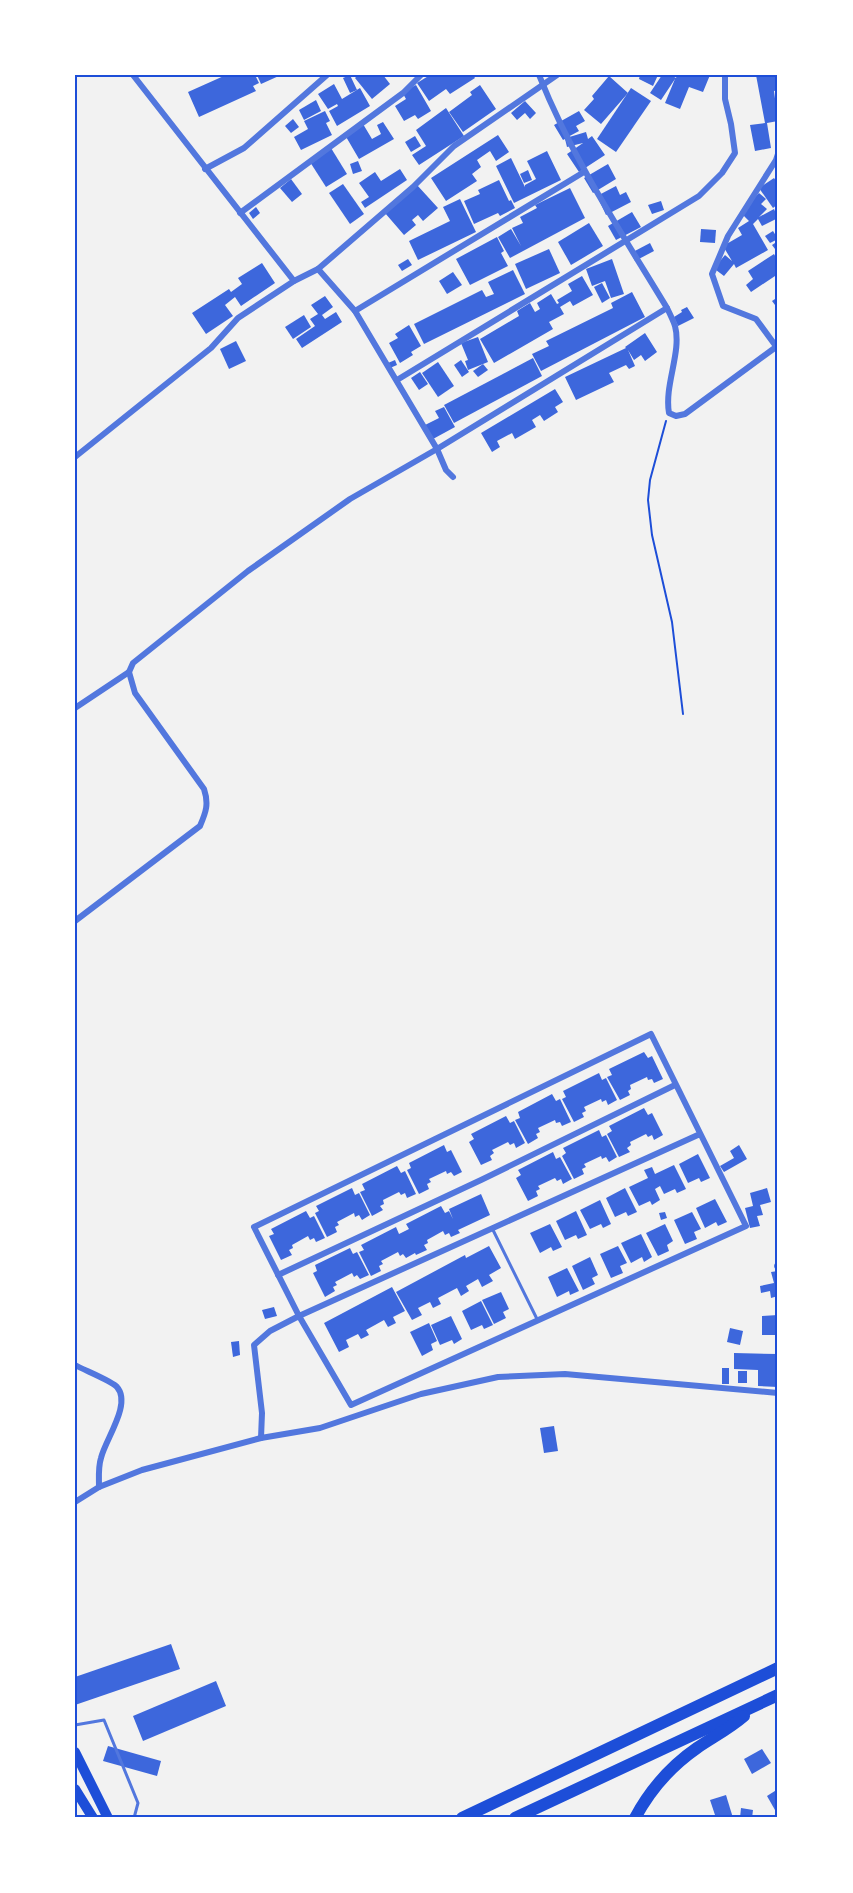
<svg xmlns="http://www.w3.org/2000/svg" width="853" height="1893" viewBox="0 0 853 1893" font-family="'DejaVu Sans',sans-serif">
<rect width="100%" height="100%" fill="#f2f2f2"/>
<g fill="#3d67dc">
<path d="M226,75H255L259,83L253,86L256,91L199,117L188,92Z"/>
<path d="M257,75H281L261,84Z"/>
<path d="M350,75L357,90L350,93L343,78Z"/>
<path d="M358,75H383L390,84L372,99L355,78Z"/>
<path d="M430,75H473L475,78L450,94L446,89L429,101L417,83Z"/>
<path d="M640,75H658L653,86L639,79Z"/>
<path d="M662,75H671L676,78L677,75H710L703,92L689,87L680,109L665,103L675,79L661,100L650,93Z"/>
<path d="M756,75H778V90L774,91L778,121L767,123L771,148L755,151L750,125L765,123Z"/>
<path d="M609,76L628,93L601,124L584,110L594,99L592,96Z"/>
<path d="M334,84L342,99L360,88L370,106L337,126L329,111L338,106L337,104L328,109L318,94Z"/>
<path d="M416,85L431,111L418,119L415,115L404,121L395,106L406,99L402,92Z"/>
<path d="M480,85L496,109L463,132L449,112L472,95L470,92Z"/>
<path d="M631,88L651,101L616,152L597,139Z"/>
<path d="M316,100L321,111L304,120L299,110Z"/>
<path d="M525,101L536,113L530,119L525,113L517,120L511,113Z"/>
<path d="M446,108L464,136L419,165L412,155L426,146L416,130Z"/>
<path d="M325,111L330,121L326,123L332,135L301,150L294,137L308,129L304,121Z"/>
<path d="M579,111L585,121L576,126L579,131L566,138L586,132L588,139L592,136L605,155L579,172L567,154L583,143L567,147L565,139L563,140L554,125Z"/>
<path d="M293,119L299,127L291,133L285,126Z"/>
<path d="M383,122L394,139L359,159L345,135L363,124L372,139L381,134L377,125Z"/>
<path d="M498,135L509,152L496,161L490,151L477,160L481,167L472,174L477,181L446,201L431,178Z"/>
<path d="M415,136L421,146L411,152L405,142Z"/>
<path d="M331,148L347,174L326,187L310,162Z"/>
<path d="M547,151L561,180L514,203L496,166L511,158L525,187V185L536,179L527,161Z"/>
<path d="M358,161L362,171L353,174L350,164Z"/>
<path d="M608,164L616,179L593,193L584,178Z"/>
<path d="M400,169L407,180L365,208L361,202L369,197L359,183L375,172L381,181Z"/>
<path d="M528,170L532,180L524,183L520,174Z"/>
<path d="M774,178L778,184V204L773,208L759,188Z"/>
<path d="M291,179L302,194L292,202L280,188Z"/>
<path d="M499,180L509,201L511,200L515,208L500,216L498,213L474,224L464,201L480,194L478,190Z"/>
<path d="M343,184L364,214L350,224L329,193Z"/>
<path d="M417,185L438,208L423,221L418,215L412,220L416,225L404,235L385,213Z"/>
<path d="M616,186L620,195L626,192L631,202L606,215L597,196Z"/>
<path d="M570,188L585,218L510,258L498,237L511,229L521,246L512,228L523,223L520,217L537,208L535,205Z"/>
<path d="M759,193L766,199L761,204L767,209L759,217L774,209L778,218L762,226L758,219L753,224L768,250L736,268L734,264L724,276L712,267L718,259L720,261L725,255L732,261L723,246L742,235L738,228L749,221L740,212Z"/>
<path d="M460,199L476,232L418,260L409,241L450,221L443,207Z"/>
<path d="M661,201L664,210L652,214L648,205Z"/>
<path d="M256,207L260,213L253,219L249,213Z"/>
<path d="M632,212L641,227L616,240L608,226Z"/>
<path d="M589,223L603,246L571,265L558,242Z"/>
<path d="M701,229L716,230L715,243L700,242Z"/>
<path d="M773,231L778,239L770,243L765,236Z"/>
<path d="M497,237L504,251L501,253L508,266L470,285L456,259Z"/>
<path d="M778,241V253L772,245Z"/>
<path d="M650,243L654,251L635,261L631,253Z"/>
<path d="M549,249L560,273L526,289L515,264Z"/>
<path d="M774,254L778,261V274L751,292L746,285L753,279L748,271Z"/>
<path d="M408,259L412,265L402,271L398,265Z"/>
<path d="M612,259L624,294L611,298L605,281L592,286L586,269Z"/>
<path d="M262,263L275,283L241,306L235,297L225,305L233,316L206,334L192,313L229,289L231,292L242,284L238,278Z"/>
<path d="M513,270L525,294L424,344L414,324L482,290L486,297L494,294L488,282Z"/>
<path d="M453,272L462,285L447,294L439,281Z"/>
<path d="M582,276L593,295L573,306L570,301L560,307L564,314L549,322L553,329L494,363L480,339L519,316L517,311L530,303L535,312L540,309L537,303L551,294L557,304L559,303L557,300L572,291L568,284Z"/>
<path d="M602,283L610,298L602,303L594,287Z"/>
<path d="M632,292L645,317L541,371L532,354L549,346L546,341L613,308L611,303Z"/>
<path d="M325,296L333,307L322,315L325,319L336,312L342,322L302,348L296,339L315,326L310,319L318,314L311,305Z"/>
<path d="M778,297V309L772,301Z"/>
<path d="M687,307L694,318L678,326L674,317L682,312L681,310Z"/>
<path d="M304,315L311,327L293,339L285,327Z"/>
<path d="M409,325L421,346L411,352L413,355L400,363L389,343L398,338L395,334Z"/>
<path d="M645,333L657,352L645,361L641,355L634,360L628,350L635,366L629,369L626,365L609,373L614,382L576,400L565,377L626,348L625,347Z"/>
<path d="M478,337L488,362L468,370L465,361L468,360L461,343Z"/>
<path d="M236,341L246,361L229,369L220,349Z"/>
<path d="M533,358L542,376L454,423L444,405Z"/>
<path d="M395,360L397,365L390,368L388,363Z"/>
<path d="M461,360L469,372L462,377L454,365Z"/>
<path d="M438,362L454,386L438,397L422,373Z"/>
<path d="M483,364L488,370L478,377L473,371Z"/>
<path d="M420,372L428,384L419,390L411,378Z"/>
<path d="M555,389L563,402L555,407L558,412L544,421L540,415L532,420L536,427L515,439L512,433L497,441L500,447L492,452L481,433Z"/>
<path d="M444,407L455,427L433,439L425,425L439,418L435,411Z"/>
<path d="M644,1052L648,1058L652,1056L663,1079L654,1083L652,1079L648,1080L647,1077L630,1085L631,1089L628,1091L630,1095L620,1100L607,1077L612,1075L609,1069Z"/>
<path d="M599,1073L602,1080L606,1078L617,1100L608,1105L606,1100L602,1102L601,1099L584,1107L586,1111L582,1113L584,1117L574,1122L562,1099L566,1097L563,1091Z"/>
<path d="M552,1094L556,1101L560,1099L571,1122L562,1126L560,1122L556,1123L555,1120L538,1128L540,1132L536,1134L538,1138L528,1144L515,1120L520,1118L518,1112Z"/>
<path d="M644,1108L648,1115L652,1113L663,1135L654,1140L652,1135L648,1137L646,1134L630,1142L631,1145L627,1148L630,1152L619,1157L607,1134L612,1131L609,1126Z"/>
<path d="M506,1116L510,1123L514,1121L525,1143L516,1148L514,1143L510,1145L508,1142L492,1150L494,1153L490,1156L492,1160L481,1165L469,1142L474,1139L471,1134Z"/>
<path d="M599,1130L602,1137L606,1135L617,1157L609,1162L606,1157L602,1159L601,1156L584,1164L586,1167L582,1169L584,1174L574,1179L562,1156L566,1153L563,1148Z"/>
<path d="M444,1145L447,1152L451,1150L462,1172L454,1176L451,1172L447,1174L446,1171L429,1179L431,1182L427,1184L429,1189L419,1194L407,1170L411,1168L409,1163Z"/>
<path d="M739,1145L747,1159L724,1172L720,1166L734,1158L730,1151Z"/>
<path d="M553,1152L556,1159L560,1157L572,1179L563,1184L561,1179L557,1181L555,1178L538,1186L540,1189L536,1191L538,1196L528,1201L516,1178L521,1175L518,1170Z"/>
<path d="M698,1154L710,1178L701,1182L699,1178L688,1183L679,1164Z"/>
<path d="M674,1165L686,1189L677,1193L675,1189L664,1194L660,1186L655,1189L660,1200L652,1205L650,1201L639,1206L629,1187L648,1178L644,1170L652,1167L655,1174Z"/>
<path d="M397,1166L401,1173L405,1171L416,1194L407,1198L405,1193L401,1195L399,1192L383,1200L384,1204L380,1206L383,1210L372,1216L360,1192L365,1190L362,1184Z"/>
<path d="M352,1188L355,1195L359,1193L370,1215L362,1220L359,1215L355,1217L354,1213L337,1222L339,1225L335,1227L337,1232L327,1237L315,1213L319,1211L316,1206Z"/>
<path d="M625,1188L637,1212L628,1216L626,1212L615,1217L606,1198Z"/>
<path d="M767,1188L771,1202L760,1205L763,1215L757,1216L760,1226L750,1228L745,1208L753,1206L750,1193Z"/>
<path d="M481,1194L490,1215L458,1230L460,1233L451,1237L449,1233L445,1235L443,1231L427,1240L428,1243L424,1245L427,1250L416,1255L415,1253L406,1258L403,1254L400,1256L398,1252L381,1261L383,1264L379,1266L381,1271L371,1276L359,1252L364,1250L361,1245L396,1227L399,1234L409,1229L406,1224L441,1206L445,1213L449,1211L453,1219L449,1209Z"/>
<path d="M715,1199L727,1222L718,1226L716,1222L705,1228L696,1208Z"/>
<path d="M600,1200L611,1224L603,1228L601,1224L590,1229L580,1210Z"/>
<path d="M306,1211L310,1218L314,1216L325,1238L316,1242L314,1238L310,1240L308,1236L292,1245L293,1248L289,1250L292,1255L281,1260L269,1236L274,1234L271,1229Z"/>
<path d="M576,1211L587,1235L578,1239L576,1235L565,1240L556,1221Z"/>
<path d="M665,1212L667,1218L661,1220L659,1213Z"/>
<path d="M692,1212L701,1229L694,1232L697,1239L685,1244L674,1220Z"/>
<path d="M550,1224L562,1247L553,1251L551,1247L540,1253L530,1233Z"/>
<path d="M665,1224L673,1241L667,1245L669,1251L658,1256L646,1233Z"/>
<path d="M641,1234L652,1257L644,1262L642,1257L631,1263L621,1243Z"/>
<path d="M489,1246L501,1268L489,1275L493,1281L482,1287L478,1279L466,1286L469,1291L461,1296L457,1288L438,1298L441,1304L433,1308L430,1302L418,1308L422,1315L412,1320L396,1292L465,1255L466,1258Z"/>
<path d="M618,1246L627,1263L620,1266L623,1273L611,1278L600,1254Z"/>
<path d="M350,1248L353,1254L357,1252L369,1275L360,1279L357,1275L354,1277L352,1273L335,1282L337,1285L333,1287L335,1291L325,1297L313,1273L317,1271L315,1265Z"/>
<path d="M590,1257L598,1275L592,1278L595,1284L583,1290L572,1266Z"/>
<path d="M567,1268L579,1291L570,1295L569,1291L557,1297L548,1277Z"/>
<path d="M778,1271V1296L771,1298L770,1291L761,1293L760,1286L774,1283L771,1272Z"/>
<path d="M392,1287L405,1311L393,1317L396,1323L388,1327L384,1320L366,1330L369,1335L361,1339L358,1334L346,1340L349,1347L339,1352L324,1323Z"/>
<path d="M501,1292L509,1309L503,1312L506,1318L494,1324L482,1300Z"/>
<path d="M481,1301L493,1325L484,1329L482,1325L471,1330L462,1311Z"/>
<path d="M274,1307L277,1316L265,1319L262,1310Z"/>
<path d="M778,1315V1335H762V1316Z"/>
<path d="M451,1316L462,1339L454,1344L452,1340L440,1345L431,1325Z"/>
<path d="M429,1323L437,1341L431,1344L433,1350L422,1356L410,1332Z"/>
<path d="M730,1328L743,1331L740,1345L727,1342Z"/>
<path d="M239,1341L240,1355L233,1357L231,1342Z"/>
<path d="M734,1353L778,1354V1387L758,1386V1370L734,1369Z"/>
<rect x="722" y="1368" width="7" height="16"/>
<rect x="738" y="1371" width="9" height="12"/>
<path d="M554,1426L558,1451L544,1453L540,1428Z"/>
<path d="M171,1644L180,1669L75,1705V1677Z"/>
<path d="M216,1681L226,1706L143,1741L133,1716Z"/>
<path d="M108,1746L161,1761L157,1776L103,1761Z"/>
<path d="M762,1749L771,1763L752,1774L744,1759Z"/>
<path d="M778,1789V1808L775,1810L767,1796Z"/>
<path d="M726,1795L733,1818H716L710,1800Z"/>
<path d="M741,1808L753,1810L752,1818H740Z"/>
</g>
<g fill="none" stroke-linecap="round" stroke-linejoin="round">
<path stroke="#1d4ed8" stroke-width="2" d="M666,421L650,480L648,500L652,535L672,622L683,714"/>
<g stroke="#5277de" stroke-width="3">
<path d="M493,1230L537,1319"/>
<path d="M75,1725L104,1720L138,1803L134,1818"/>
</g>
<g stroke="#5277de" stroke-width="6">
<path d="M133,75L294,281"/>
<path d="M539,75C572,158 621,232 667,308C670,314 673,320 675,326C682,352 664,385 669,413L676,416L685,414L776,347"/>
<path d="M205,169L244,148L327,75"/>
<path d="M240,213L403,93L421,75"/>
<path d="M318,269L355,311L437,449L446,470L453,477"/>
<path d="M355,311L584,172"/>
<path d="M778,349L756,319L723,306L712,274L728,236L776,160L778,154"/>
<path d="M397,380L699,196L722,173L735,153L731,124L725,99V75"/>
<path d="M75,457L211,348L238,318L294,281L318,269L413,187L454,146L557,75"/>
<path d="M75,708L129,672"/>
<path d="M75,921L200,826C206,812 209,804 204,789L135,693L129,672L133,663L248,571L350,499L437,449L667,308"/>
<path d="M777,1266H778"/>
<path d="M278,1275L481,1180L675,1085"/>
<path d="M75,1365C84,1370 112,1381 117,1387C132,1404 105,1440 101,1458C98,1467 99,1478 99,1487"/>
<path d="M261,1438L262,1413L254,1345L270,1331L299,1316L351,1405L746,1226L651,1034L254,1227L299,1316L700,1134"/>
<path d="M75,1502L99,1487L142,1470L261,1438L320,1428L421,1394L498,1377L565,1374L778,1393"/>
</g>
<g stroke="#1d4ed8" stroke-width="10">
<path d="M75,1752L108,1818"/>
<path d="M75,1789L93,1818"/>
</g>
<g stroke="#1d4ed8" stroke-width="12">
<path d="M462,1818L778,1668"/>
<path d="M515,1818L778,1695"/>
<path d="M635,1818C650,1790 671,1766 697,1748C713,1737 729,1729 744,1716"/>
</g>
</g>
<rect width="853" height="1893" fill="none" stroke="#ffffff" stroke-width="153"/>
<rect x="76" y="76" width="700" height="1740" fill="none" stroke="#1d4ed8" stroke-width="2"/>
</svg>
